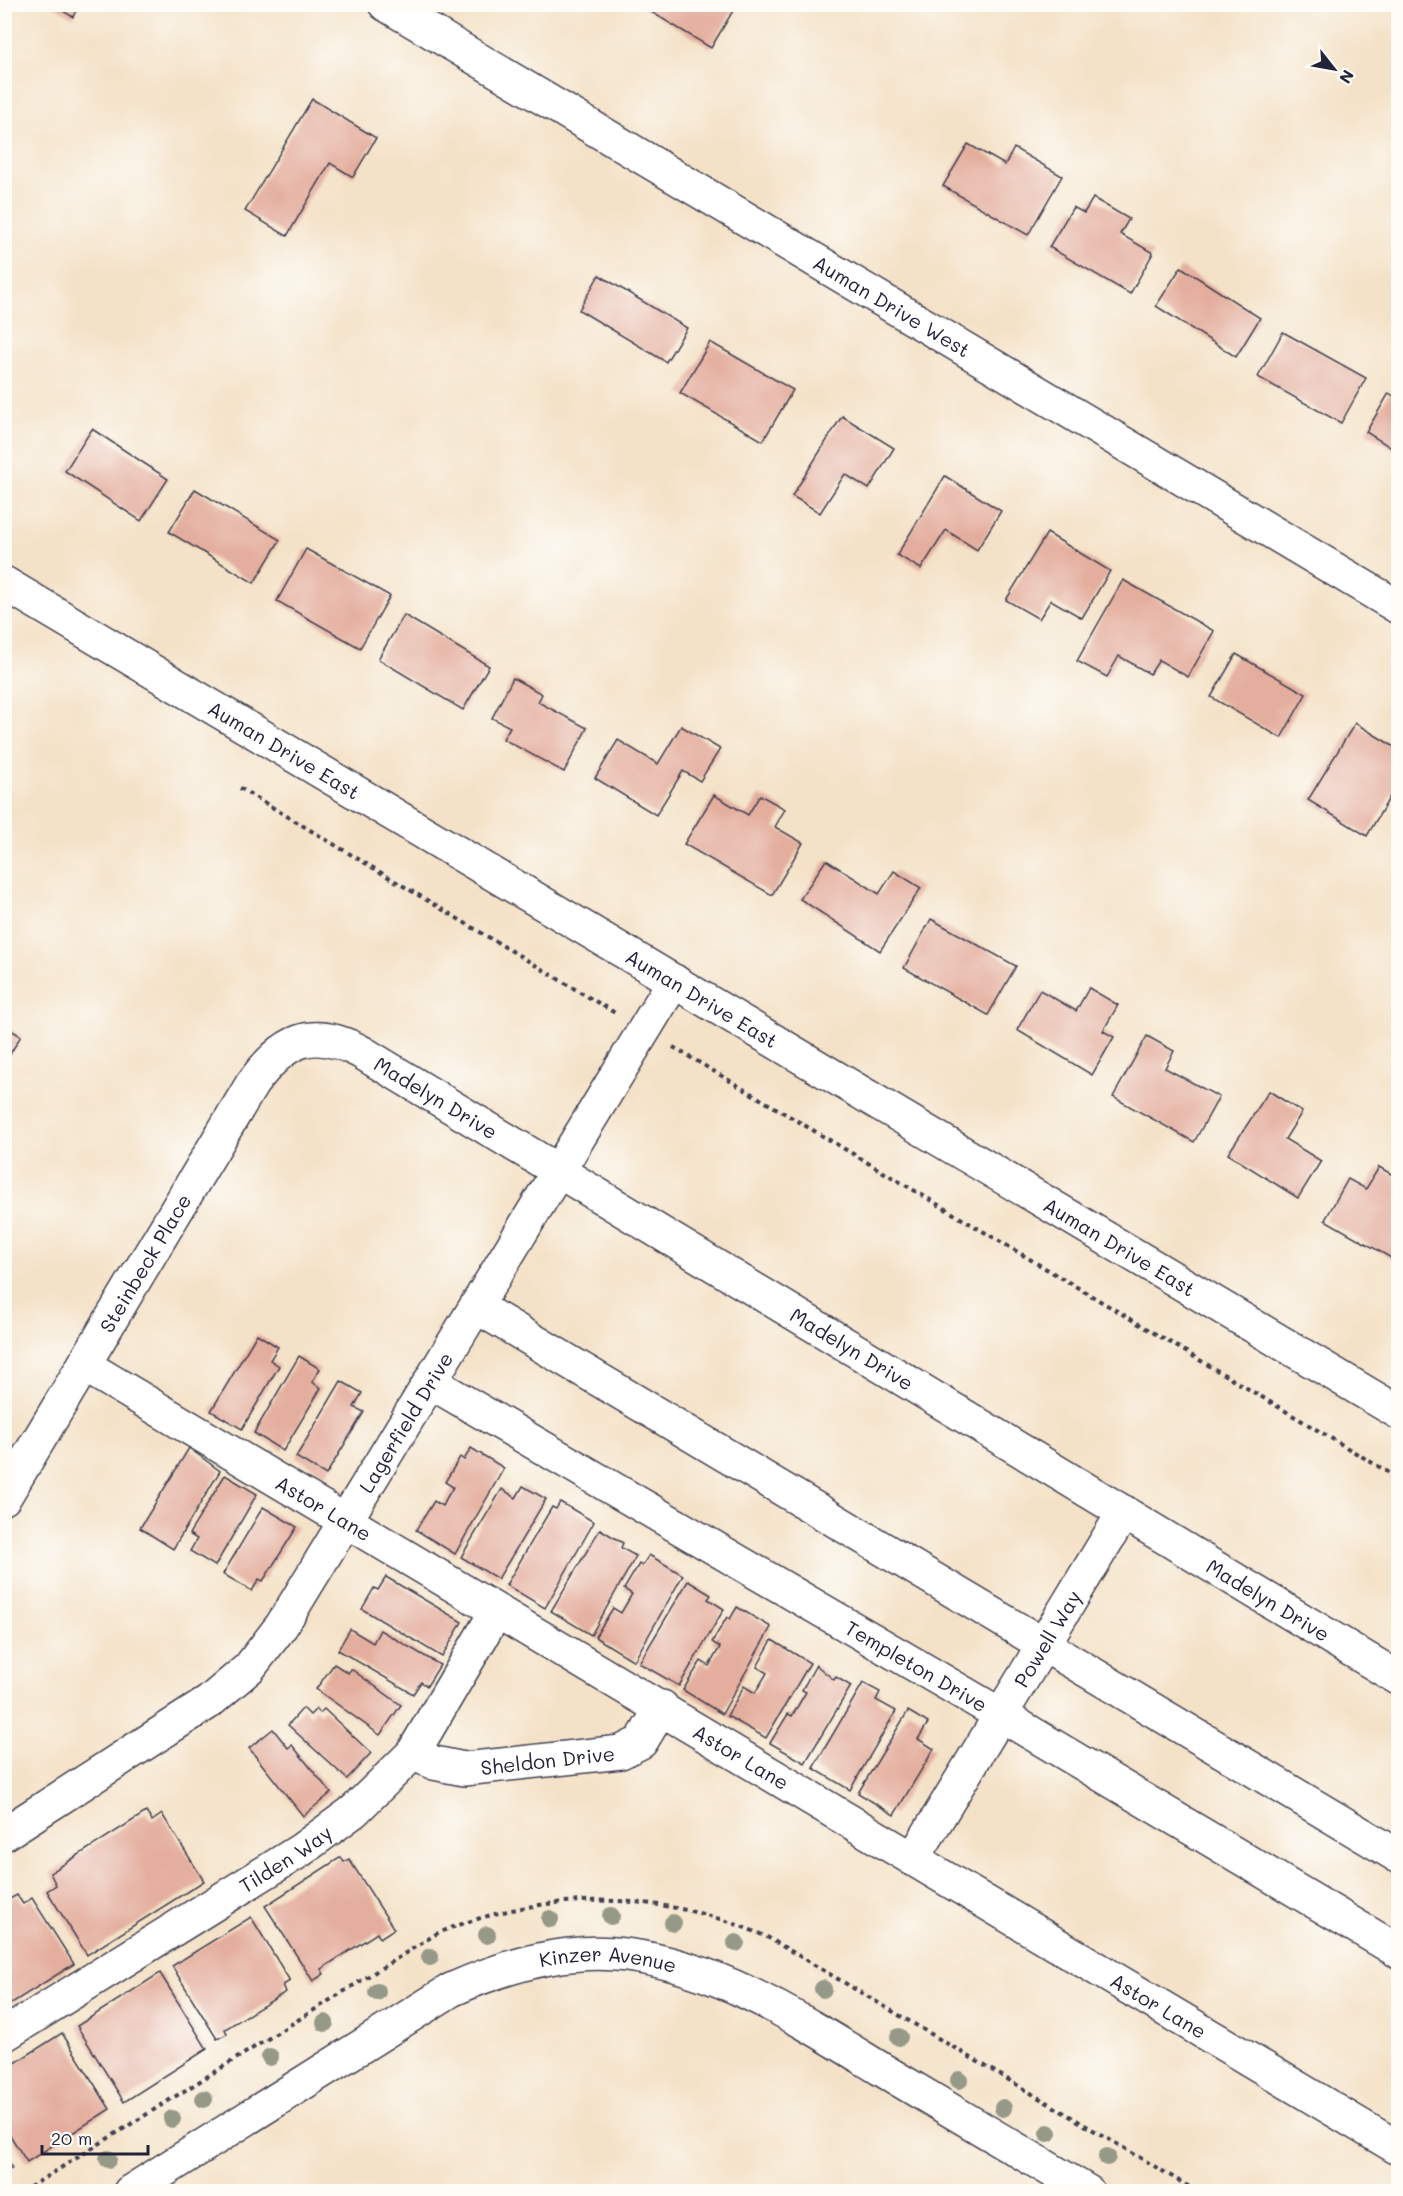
<svg xmlns="http://www.w3.org/2000/svg" width="1403" height="2196" viewBox="0 0 1403 2196" font-family="Mali,sans-serif">
<rect width="100%" height="100%" fill="#fdfcf7"/>
<filter id="ink" filterUnits="userSpaceOnUse"><feTurbulence type="fractalNoise" baseFrequency=".0167" numOctaves="2"/><feDisplacementMap in="SourceGraphic" scale="12" xChannelSelector="R" yChannelSelector="G"/><feConvolveMatrix kernelMatrix="1 2 1 2 8 2 1 2 1" color-interpolation-filters="sRGB"/></filter>
<filter id="wash" filterUnits="userSpaceOnUse"><feTurbulence type="fractalNoise" baseFrequency=".008" numOctaves="4" result="noise"/><feDisplacementMap in="SourceGraphic" scale="24" xChannelSelector="R" yChannelSelector="G"/><feGaussianBlur stdDeviation="1.35" result="paint"/><feColorMatrix in="noise" values="0 0 0 0 0 0 0 0 0 0 0 0 0 0 0 0 0 1.4 0 .05"/><feComposite in="paint" operator="in"/></filter>
<g filter="url(#wash)">
<rect width="100%" height="100%" fill="#f4e2c8"/>
<g id="blocks">
<g fill="#e4ae9e">
<path d="M51,4H79L73,17Z"/>
<path d="M638,4H737L711,48Z"/>
<path d="M1385,4H1398V12Z"/>
<path d="M312,99L376,138L353,177L330,163L287,236L245,211Z"/>
<path d="M968,144L1005,165L1014,148L1062,176L1028,235L943,186Z"/>
<path d="M1093,198L1129,219L1120,234L1153,253L1130,294L1049,247L1073,207L1084,213Z"/>
<path d="M1181,267L1260,318L1236,357L1156,306Z"/>
<path d="M599,275L687,328L666,362L579,310Z"/>
<path d="M1283,332L1366,378L1341,423L1258,377Z"/>
<path d="M710,342L793,390L763,441L680,393Z"/>
<path d="M1389,393L1398,399V452L1366,432Z"/>
<path d="M842,416L894,448L869,489L845,474L820,513L792,496Z"/>
<path d="M92,429L168,479L141,521L65,471Z"/>
<path d="M945,476L1001,511L977,550L946,530L921,569L897,555Z"/>
<path d="M195,489L280,540L254,583L169,532Z"/>
<path d="M1047,533L1110,571L1082,618L1051,600L1039,619L1006,600Z"/>
<path d="M306,549L390,596L360,648L277,601Z"/>
<path d="M1123,580L1214,631L1188,677L1159,660L1150,674L1119,656L1107,677L1077,661Z"/>
<path d="M404,615L489,666L463,710L378,659Z"/>
<path d="M1236,654L1306,694L1281,738L1211,697Z"/>
<path d="M513,678L542,694L538,702L587,728L564,772L503,739L510,727L492,718Z"/>
<path d="M1355,723L1398,749V783L1367,836L1308,800Z"/>
<path d="M681,726L720,749L700,781L683,771L656,815L595,778L618,740L658,764Z"/>
<path d="M714,795L748,815L760,795L785,809L775,827L803,843L772,895L684,844Z"/>
<path d="M826,860L879,894L894,871L921,888L880,951L800,899Z"/>
<path d="M931,919L1016,966L988,1015L904,968Z"/>
<path d="M1089,988L1118,1005L1103,1031L1114,1037L1092,1075L1017,1030L1040,990L1076,1011Z"/>
<path d="M4,1026L21,1036L4,1064Z"/>
<path d="M1147,1036L1174,1051L1165,1068L1219,1097L1194,1142L1113,1097Z"/>
<path d="M1269,1091L1302,1112L1285,1139L1321,1161L1298,1198L1228,1154Z"/>
<path d="M1379,1167L1398,1178V1262L1325,1220L1348,1179L1366,1189Z"/>
<path d="M257,1334L278,1347L270,1360L279,1366L242,1429L211,1411Z"/>
<path d="M299,1356L320,1369L312,1382L321,1388L283,1451L254,1433Z"/>
<path d="M341,1381L362,1393L354,1407L364,1412L326,1475L296,1457Z"/>
<path d="M189,1448L220,1471L173,1549L140,1528Z"/>
<path d="M471,1448L504,1468L455,1554L416,1530L434,1501L442,1506L453,1487L445,1482L460,1457L464,1460Z"/>
<path d="M225,1475L257,1494L215,1566L190,1551L197,1539L189,1534Z"/>
<path d="M523,1486L546,1499L498,1579L461,1557L502,1489L516,1498Z"/>
<path d="M560,1502L594,1522L545,1608L506,1585L552,1507L556,1509Z"/>
<path d="M263,1507L297,1527L263,1581L259,1579L252,1591L223,1574Z"/>
<path d="M600,1529L623,1543L621,1548L636,1556L591,1635L551,1611Z"/>
<path d="M649,1555L683,1575L634,1661L595,1637L613,1608L621,1613L632,1594L624,1589L639,1564L642,1566Z"/>
<path d="M386,1577L462,1622L442,1657L362,1609L374,1588L378,1590Z"/>
<path d="M688,1581L711,1595L708,1599L724,1609L679,1686L639,1663Z"/>
<path d="M737,1607L771,1627L722,1714L683,1690L701,1661L709,1666L720,1647L712,1642L727,1617L730,1619Z"/>
<path d="M350,1629L373,1643L380,1630L440,1665L427,1686L421,1682L413,1694L338,1650Z"/>
<path d="M772,1640L810,1663L766,1738L727,1716L744,1686L755,1693L767,1673L757,1667Z"/>
<path d="M334,1664L348,1673L351,1669L401,1705L380,1735L316,1689Z"/>
<path d="M816,1665L834,1680L836,1677L851,1686L805,1763L770,1743L788,1714L792,1716L806,1692L802,1690Z"/>
<path d="M863,1683L880,1692L876,1700L896,1711L850,1790L813,1768Z"/>
<path d="M303,1708L310,1715L316,1709L320,1713L324,1709L371,1753L347,1779L288,1725Z"/>
<path d="M908,1711L928,1723L918,1739L934,1749L894,1815L858,1793Z"/>
<path d="M273,1729L288,1748L292,1745L331,1793L303,1816L249,1748Z"/>
<path d="M146,1812L152,1821L162,1814L204,1881L87,1955L47,1891L56,1885L50,1873Z"/>
<path d="M341,1857L344,1862L349,1859L394,1929L380,1938L377,1933L321,1969L324,1974L313,1981L265,1906Z"/>
<path d="M17,1895L23,1904L32,1898L74,1964L4,2008V1902Z"/>
<path d="M251,1917L290,1981L283,1985L286,1992L225,2029L227,2034L217,2039L172,1966Z"/>
<path d="M160,1973L207,2049L124,2102L77,2026Z"/>
<path d="M62,2033L110,2109L27,2162L4,2126V2070Z"/>
<path d="M4,2157L12,2168L4,2173Z"/>
</g>
</g>
</g>
<g filter="url(#ink)">
<use href="#blocks" fill-opacity="0" stroke="#423f50" stroke-width="1.5"/>
<g fill="none" stroke-linecap="round" stroke-linejoin="round">
<g stroke="#423f50" stroke-width="36">
<g id="street">
<path id="s1" d="M385,4L1398,607"/>
<path id="s2" d="M4,583L1398,1412"/>
<path d="M477,1307L1398,1856"/>
<path id="s3" d="M84,1365L1398,2148"/>
<path id="s4" d="M432,1383L1001,1715L1398,1951"/>
<path id="s5" d="M4,1498L252,1084C284,1041 310,1025 361,1052L1398,1678"/>
<path id="s6" d="M413,1753L434,1763L464,1769L621,1752L641,1742L662,1707"/>
<path id="s7" d="M4,1834L209,1702L249,1668L282,1625L674,981"/>
<path id="s8" d="M913,1859L1124,1512"/>
<path id="s9" d="M4,2035L301,1850L354,1811L413,1753L496,1612"/>
<path id="s10" d="M130,2192L451,1990C505,1966 566,1947 626,1955C720,1967 802,2021 881,2069C950,2110 1019,2151 1088,2192"/>
</g>
</g>
<g stroke="#423f50" stroke-width="4" stroke-dasharray="4.5 4.5" stroke-linecap="butt">
<path d="M240,788L615,1013"/>
<path d="M673,1047L1398,1478"/>
<path d="M22,2192L436,1934C543,1889 661,1889 767,1937L1198,2192"/>
</g>
<use href="#street" stroke="#fff" stroke-width="33"/>
</g>
<g fill="#979988">
<circle cx="611" cy="1916" r="9"/>
<circle cx="550" cy="1919" r="9"/>
<circle cx="673" cy="1923" r="9"/>
<circle cx="487" cy="1935" r="9"/>
<circle cx="736" cy="1943" r="9"/>
<circle cx="430" cy="1957" r="9"/>
<circle cx="823" cy="1989" r="9"/>
<circle cx="377" cy="1992" r="9"/>
<circle cx="325" cy="2023" r="9"/>
<circle cx="899" cy="2037" r="9"/>
<circle cx="270" cy="2057" r="9"/>
<circle cx="959" cy="2080" r="9"/>
<circle cx="204" cy="2099" r="9"/>
<circle cx="1003" cy="2108" r="9"/>
<circle cx="172" cy="2119" r="9"/>
<circle cx="1048" cy="2133" r="9"/>
<circle cx="1107" cy="2157" r="9"/>
<circle cx="108" cy="2159" r="9"/>
</g>
</g>
<g text-anchor="middle" dominant-baseline="central" stroke-width="5" stroke-linejoin="round" paint-order="stroke">
<g font-size="20" fill="#22223b" stroke="#fdfcf7">
<text stroke="none"><textPath href="#s1" startOffset="590">Auman Drive West</textPath></text>
<text stroke="none"><textPath href="#s2" startOffset="326">Auman Drive East</textPath></text>
<text stroke="none"><textPath href="#s2" startOffset="812">Auman Drive East</textPath></text>
<text stroke="none"><textPath href="#s5" startOffset="699">Madelyn Drive</textPath></text>
<text stroke="none"><textPath href="#s2" startOffset="1298">Auman Drive East</textPath></text>
<text stroke="none"><textPath href="#s5" startOffset="274">Steinbeck Place</textPath></text>
<text stroke="none"><textPath href="#s5" startOffset="1185">Madelyn Drive</textPath></text>
<text stroke="none"><textPath href="#s7" startOffset="588">Lagerfield Drive</textPath></text>
<text stroke="none"><textPath href="#s3" startOffset="279">Astor Lane</textPath></text>
<text stroke="none"><textPath href="#s5" startOffset="1671">Madelyn Drive</textPath></text>
<text stroke="none"><textPath href="#s8" startOffset="258">Powell Way</textPath></text>
<text stroke="none"><textPath href="#s4" startOffset="561">Templeton Drive</textPath></text>
<text stroke="none"><textPath href="#s3" startOffset="765">Astor Lane</textPath></text>
<text stroke="none"><textPath href="#s6" startOffset="138">Sheldon Drive</textPath></text>
<text stroke="none"><textPath href="#s9" startOffset="332">Tilden Way</textPath></text>
<text stroke="none"><textPath href="#s10" startOffset="542">Kinzer Avenue</textPath></text>
<text stroke="none"><textPath href="#s3" startOffset="1251">Astor Lane</textPath></text>
</g>
</g>
<rect width="1403" height="2196" fill="none" stroke="#fdfcf7" stroke-width="24"/>
<g transform="translate(1334 69) rotate(121)" stroke="#fdfcf7" stroke-width="4.5" paint-order="stroke">
<path d="M0-4.5L10 22L0 15L-10 22Z" fill="#22223b"/>
<text y="-9" font-size="16" font-weight="bold" text-anchor="middle" fill="#22223b">N</text>
</g>
<path d="M42 2145v9h106v-9" fill="none" stroke="#22223b" stroke-width="3"/>
<text x="51" y="2145" font-size="18" fill="#22223b" stroke="#fdfcf7" stroke-width="4.5" paint-order="stroke">20 m</text>
</svg>
